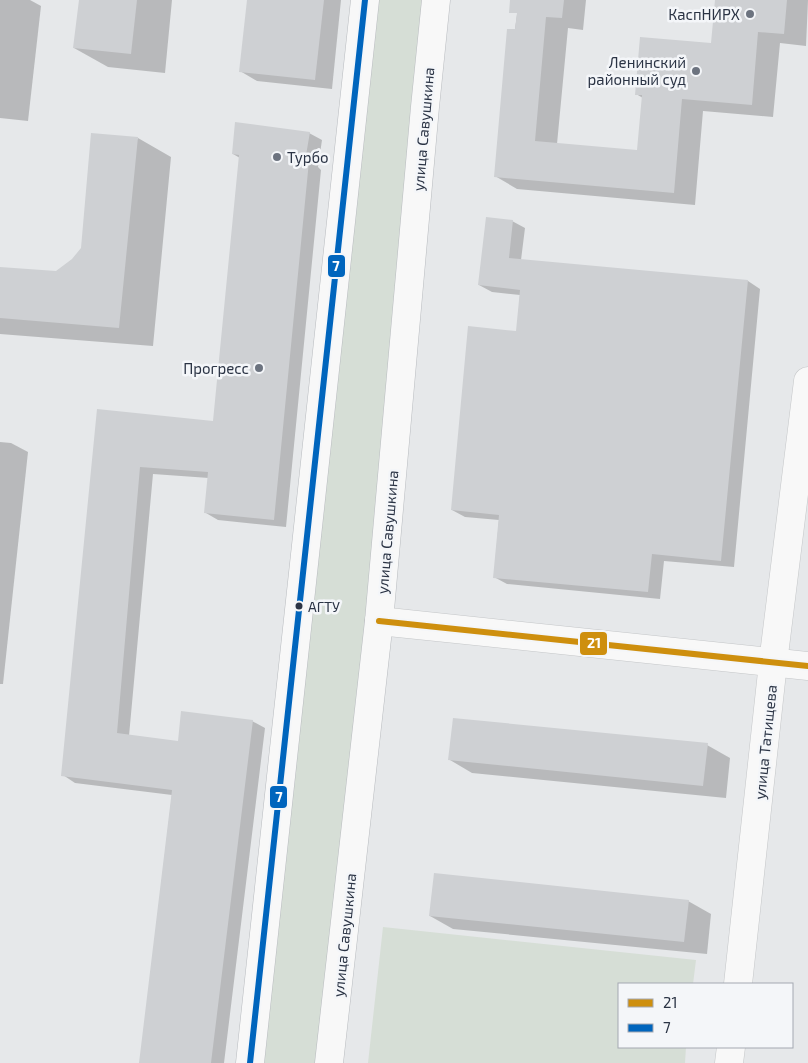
<svg xmlns="http://www.w3.org/2000/svg" width="808" height="1063" viewBox="0 0 808 1063" font-family="'Exo 2',sans-serif">
<rect width="100%" height="100%" fill="#e6e8ea"/>
<g fill="#d6ded6">
<path d="M371,0H427L324,1063H251Z"/>
<path d="M383,927L696,960L693,984H619V1047H686L685,1063H368Z"/>
</g>
<g fill="#0003">
<path d="M0,0H30L41,6L28,121L0,118Z"/>
<path d="M80,0H172L165,73L108,67L74,48Z"/>
<path d="M248,0H341L332,89L257,81L240,71Z"/>
<path d="M519,0H586L583,30L568,28L557,144L638,151L643,98L636,94L712,45L716,0H808L806,46L780,43L773,117L703,111L695,205L517,189L495,176Z"/>
<path d="M309,133L322,140L318,167L321,170L286,527L218,520L206,513L209,478L153,474L129,736L179,743L252,721L265,728L224,1063H140L172,795L75,783L63,775L98,411L214,422L240,158L233,154Z"/>
<path d="M138,138L171,157L153,346L0,334V268L56,272L72,260L82,249Z"/>
<path d="M512,221L525,228L521,260L748,281L760,289L734,567L664,561L660,599L507,584L494,577L499,520L465,517L452,510L517,332L520,295L492,292L479,285Z"/>
<path d="M0,442L11,443L28,452L3,684H0Z"/>
<path d="M707,745L730,758L726,798L472,773L450,760Z"/>
<path d="M688,901L711,914L707,954L453,929L430,916Z"/>
</g>
<g fill="#ced0d3">
<path d="M79,0H137L131,54L73,48Z"/>
<path d="M247,0H324L315,80L239,72Z"/>
<path d="M510,0H564L562,18L546,17L535,141L637,150L642,95H635L640,37L711,43L715,0H787L784,34L758,32L752,105L682,99L674,193L494,177L507,29H515L517,13H509Z"/>
<path d="M235,122L310,132L305,161H309L274,520L204,513L208,472L140,467L117,733L178,741L181,711L253,720L211,1063H139L172,790L61,776L97,409L213,421L239,155L232,154Z"/>
<path d="M91,133L138,137L119,328L0,318V267L56,271L72,259L81,248Z"/>
<path d="M486,217L513,220L509,258L748,280L721,561L652,554L648,592L493,578L499,515L451,510L468,326L516,331L520,290L478,285Z"/>
<path d="M453,718L708,743L703,786L448,760Z"/>
<path d="M434,873L689,900L684,942L429,916Z"/>
</g>
<g fill="none" stroke-linecap="round" stroke-linejoin="round">
<g stroke="#c4c6c8" stroke-width="29">
<g id="secondary">
<path d="M379,621L808,666"/>
<path d="M738,984L773,663L808,381"/>
<path d="M729,1063L731,1047"/>
</g>
</g>
<g stroke="#b8bbbf" stroke-width="29">
<g id="highway">
<path d="M250,1063L365,0"/>
<path d="M329,1063L379,621L425,107L436,0"/>
</g>
</g>
<use href="#secondary" stroke="#f8f8f8" stroke-width="28"/>
<use href="#highway" stroke="#f8f8f8" stroke-width="28"/>
<g stroke="#f4f6f9" stroke-width="10">
<path id="bus-1" d="M379,621L808,666"/>
</g>
<g stroke="#f4f6f9" stroke-width="10">
<path id="bus-2" d="M250,1063L365,0"/>
</g>
<use href="#bus-1" stroke="#ce8f0e" stroke-width="6"/>
<use href="#bus-2" stroke="#0065bd" stroke-width="6"/>
</g>
<g fill="#6c737f" stroke="#f4f6f9" stroke-width="2">
<circle cx="750" cy="14" r="5"/>
<circle cx="696" cy="71" r="5"/>
<circle cx="277" cy="157" r="5"/>
<circle cx="259" cy="368" r="5"/>
</g>
<circle fill="#2b3445" stroke="#f4f6f9" stroke-width="2" cx="299" cy="606" r="4.5"/>
<g text-anchor="middle" dominant-baseline="central" stroke-width="5" stroke-linejoin="round" paint-order="stroke">
<g font-size="14" fill="#2b3445" stroke="#f4f6f9" text-anchor="start">
<text x="308" y="606">АГТУ</text>
</g>
<g font-size="15" fill="#2b3445" stroke="#f4f6f9" text-anchor="end">
<text x="740" y="14">КаспНИРХ</text>
<text x="686" y="62">Ленинский<tspan x="686" dy="17">районный суд</tspan></text>
<text x="287" y="157" text-anchor="start">Турбо</text>
<text x="249" y="368">Прогресс</text>
</g>
<g font-size="15" fill="#2b3445" stroke="#f4f6f9">
<text transform="translate(423 129) rotate(-85)">улица Савушкина</text>
<text transform="translate(387 532) rotate(-85)">улица Савушкина</text>
<text transform="translate(765 742) rotate(-84)">улица Татищева</text>
<text transform="translate(344 935) rotate(-84)">улица Савушкина</text>
</g>
</g>
<g stroke="#f4f6f9" stroke-width="2">
<rect x="327" y="254" width="19" height="24" rx="5" fill="#0065bd"/>
<rect x="579" y="631" width="29" height="25" rx="5" fill="#ce8f0e"/>
<rect x="269" y="785" width="19" height="24" rx="5" fill="#0065bd"/>
</g>
<g font-size="14" text-anchor="middle" font-weight="bold" fill="#fff">
<text x="336" y="271">7</text>
<text x="594" y="648">21</text>
<text x="279" y="802">7</text>
</g>
<rect x="618" y="983" width="175" height="65" fill="#f4f6f9" stroke="#a4a8b1"/>
<rect x="628" y="999" width="25" height="8" fill="#ce8f0e" stroke="#a4a8b1"/>
<text x="663" y="1008" font-size="15" fill="#2b3445">21</text>
<rect x="628" y="1024" width="25" height="8" fill="#0065bd" stroke="#a4a8b1"/>
<text x="663" y="1033" font-size="15" fill="#2b3445">7</text>
</svg>
